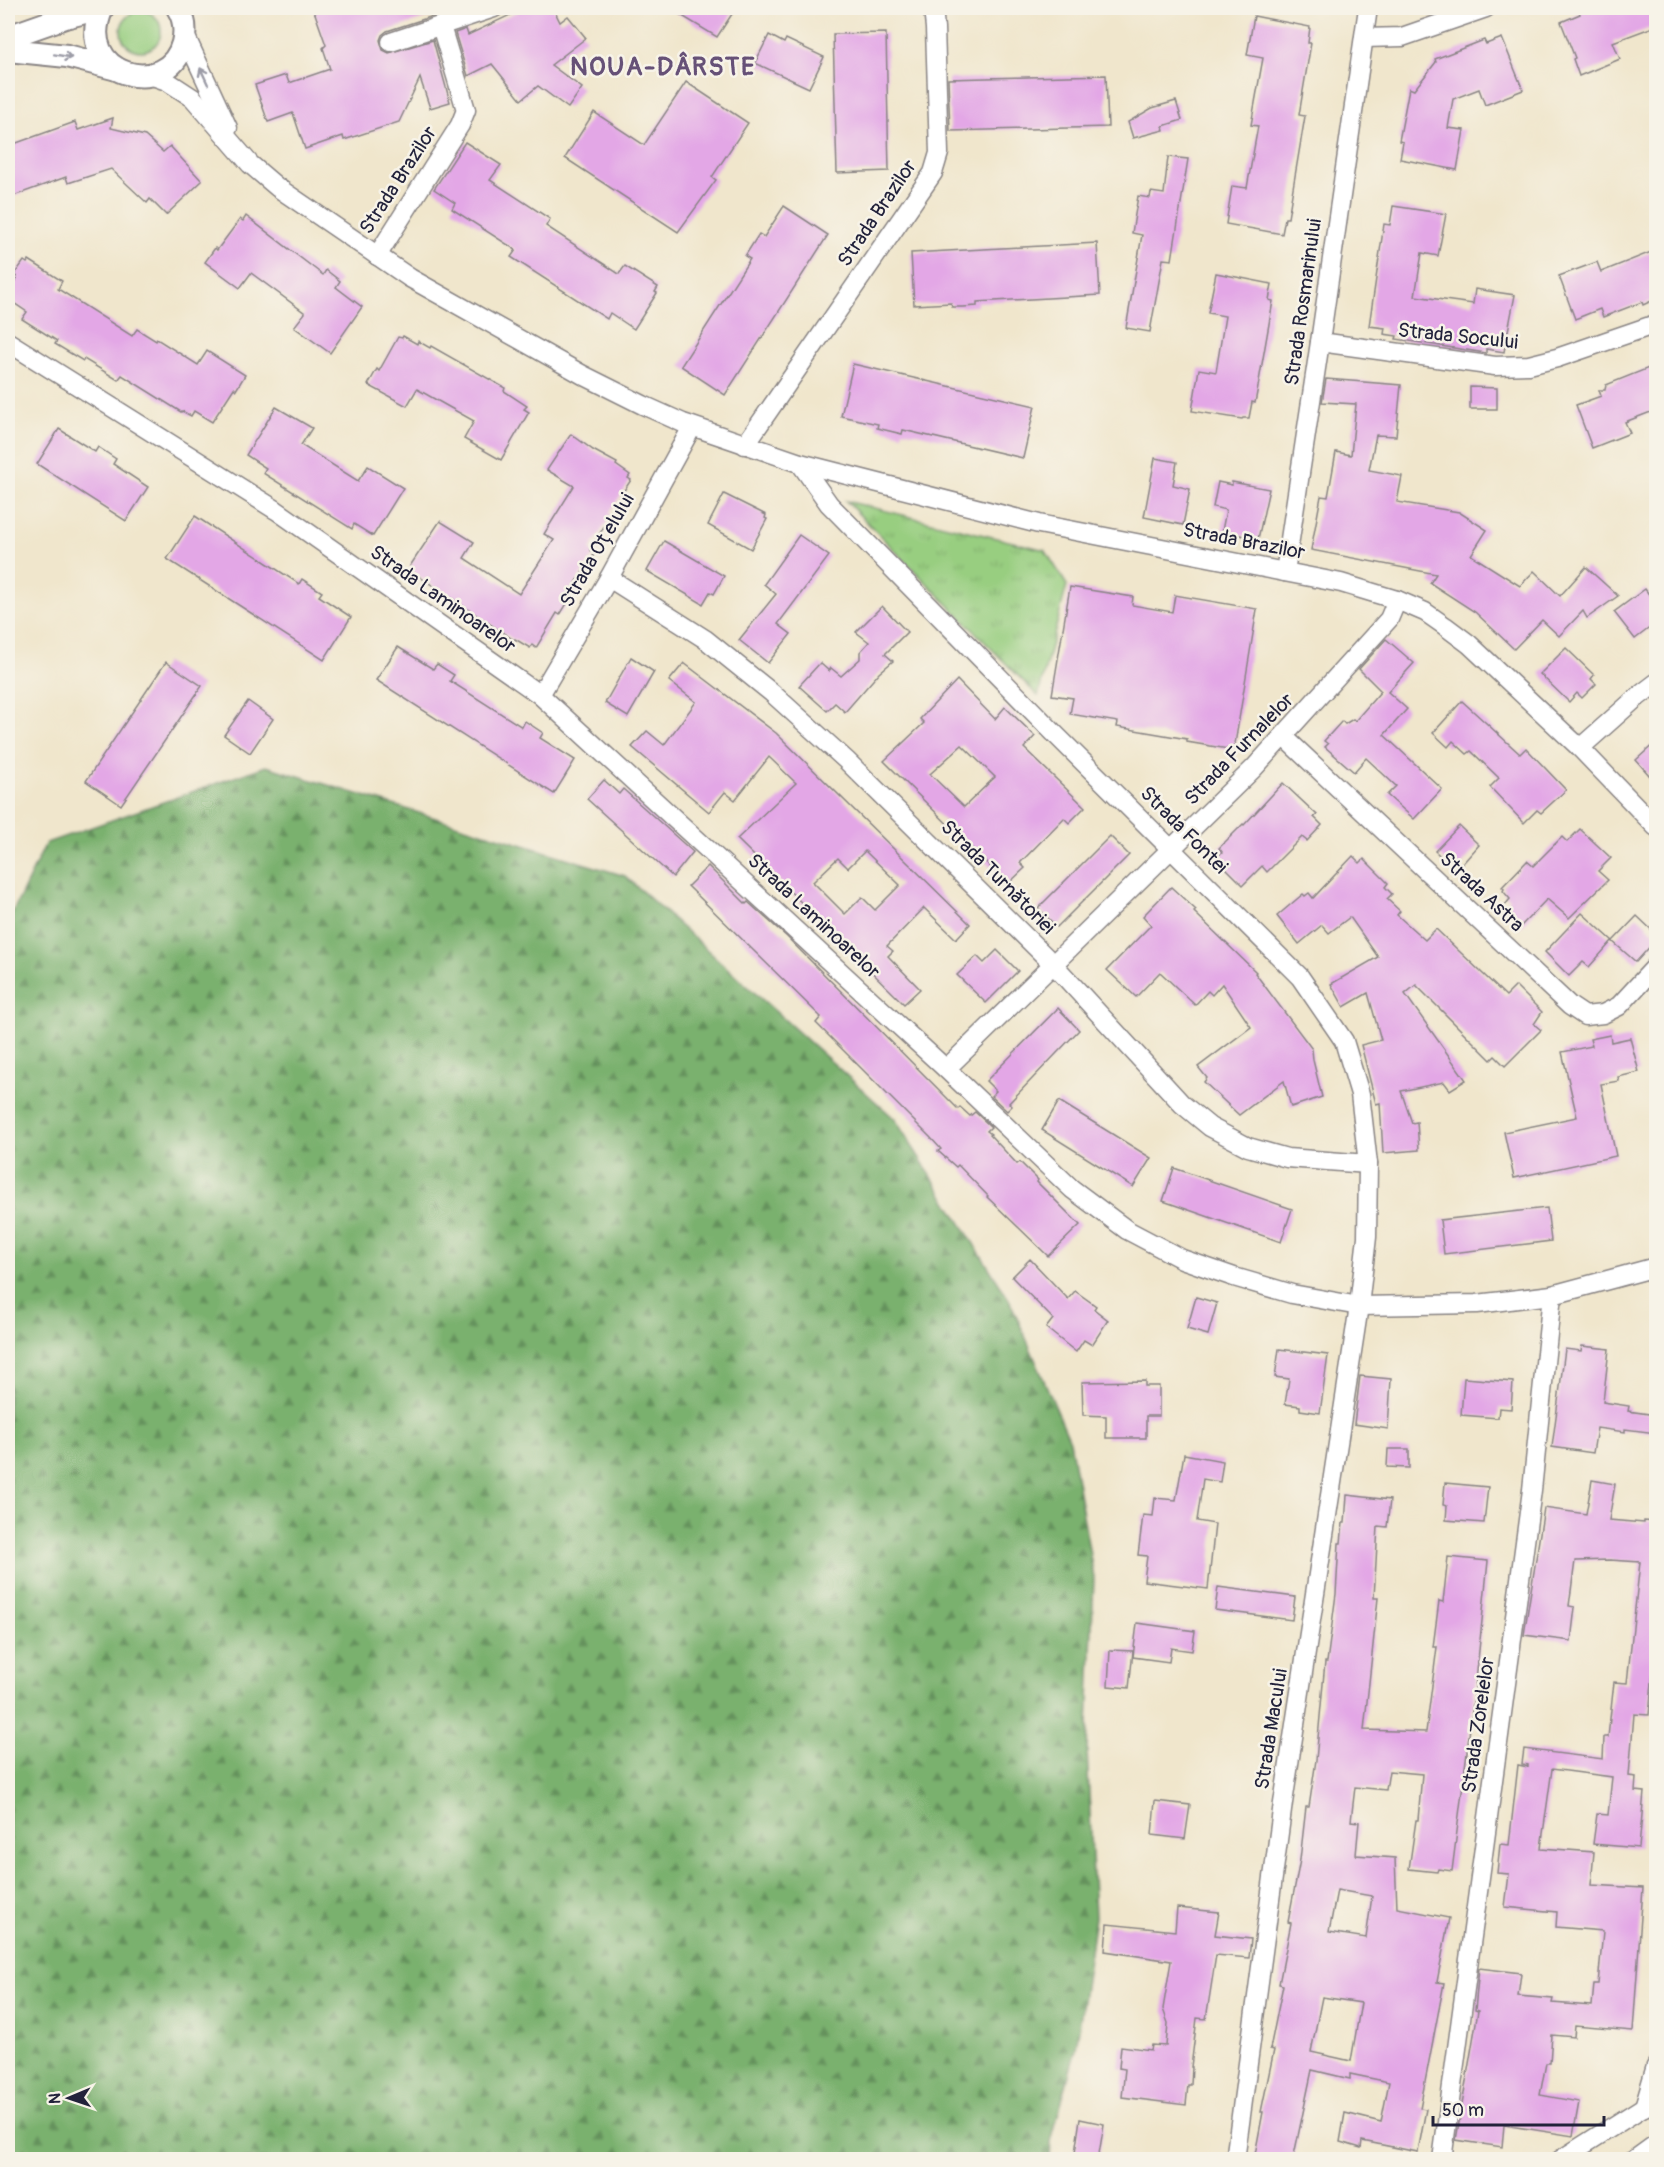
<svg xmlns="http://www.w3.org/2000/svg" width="1664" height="2167" viewBox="0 0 1664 2167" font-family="Pangolin,sans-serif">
<defs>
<pattern id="forest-firs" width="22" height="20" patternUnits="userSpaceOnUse" patternTransform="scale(1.5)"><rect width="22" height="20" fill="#7ab16e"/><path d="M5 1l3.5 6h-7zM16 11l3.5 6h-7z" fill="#64905c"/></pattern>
<pattern id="park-tufts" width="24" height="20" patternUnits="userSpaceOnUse" patternTransform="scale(1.5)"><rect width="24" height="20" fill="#98ce80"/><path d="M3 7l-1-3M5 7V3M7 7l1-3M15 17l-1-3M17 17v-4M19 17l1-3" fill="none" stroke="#83b170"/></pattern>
</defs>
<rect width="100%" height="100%" fill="#f7f3e8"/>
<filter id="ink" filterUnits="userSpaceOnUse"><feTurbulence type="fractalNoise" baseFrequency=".0167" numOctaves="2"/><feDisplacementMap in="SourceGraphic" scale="12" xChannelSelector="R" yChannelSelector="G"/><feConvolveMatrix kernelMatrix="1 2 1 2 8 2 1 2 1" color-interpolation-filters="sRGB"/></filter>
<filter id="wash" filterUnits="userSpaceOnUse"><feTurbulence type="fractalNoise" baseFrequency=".008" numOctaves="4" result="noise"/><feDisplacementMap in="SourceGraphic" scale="24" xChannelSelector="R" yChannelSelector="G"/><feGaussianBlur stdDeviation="1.35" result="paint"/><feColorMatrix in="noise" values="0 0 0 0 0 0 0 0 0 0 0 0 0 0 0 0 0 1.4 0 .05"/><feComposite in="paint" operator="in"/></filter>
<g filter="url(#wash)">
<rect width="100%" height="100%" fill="#f0e6cc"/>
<circle fill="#98ce80" stroke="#5d785e" stroke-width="1.5" cx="141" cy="31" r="20"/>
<path fill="url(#forest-firs)" stroke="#4e6a54" stroke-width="1.5" d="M266,766L625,876L895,1119L1010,1301L1070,1441L1094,1578L1087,1751L1095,1917L1076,2049L1051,2141L1050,2159H8V922L46,843Z"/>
<path fill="url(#park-tufts)" stroke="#5d785e" stroke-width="1.5" d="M846,501L1045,550L1067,585L1038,696Z"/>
<g id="blocks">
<g fill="#e3a7e6" fill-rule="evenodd">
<path d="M313,8H458L387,31L382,35L380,40L383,50L389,53L433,40L450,102L430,108L420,78L399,122L344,140L343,136L305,149L293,113L268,122L255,85L286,75L289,83L330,69L323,48L326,45Z"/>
<path d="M525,8H553L560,22L568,16L586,38L551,65L582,88L568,108L538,86L521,100L492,64L468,76L455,33L466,29L468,35Z"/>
<path d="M669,8H736L717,37Z"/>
<path d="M1578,8H1656V26L1613,42L1620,59L1579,76L1573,59L1575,58L1561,22L1580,14Z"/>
<path d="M1254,16L1310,27L1308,43H1311L1299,115L1305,116L1288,218H1285L1282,234L1226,224L1232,186L1247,188L1258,126L1251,125L1263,58L1247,55Z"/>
<path d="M886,33L889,171L837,173L833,34Z"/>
<path d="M769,35L784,43L786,39L824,57L809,88L755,63Z"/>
<path d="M1502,38L1523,90L1485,105L1479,89L1453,99L1448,128L1464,130L1457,170L1400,159L1403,142L1399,141L1409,88L1414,90L1436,62L1435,59L1484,40L1486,44Z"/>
<path d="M1106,75L1108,127L950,131L948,79Z"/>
<path d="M686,82L748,123L712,177L716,180L678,232L565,158L594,112L644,145Z"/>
<path d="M1176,101L1182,120L1163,126L1164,130L1133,138L1128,122L1152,108Z"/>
<path d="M113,118L111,128L145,136L163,152L170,146L202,181L166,215L150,199L147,203L111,169L68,183L66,177L8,198V146L75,122L78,130Z"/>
<path d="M465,142L501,165L490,180L550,219L546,226L619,274L625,266L658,287L655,292L657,293L634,329L610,313L607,319L511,257L516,250L452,209L455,203L434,189Z"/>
<path d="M1168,157L1188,159L1172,260L1163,259L1150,332L1126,328L1142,235L1132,233L1138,196L1150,198L1151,192L1164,194Z"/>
<path d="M784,206L828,235L725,395L681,366L750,259L745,256L759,234L764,237Z"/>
<path d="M1393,206L1446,214L1438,256L1422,253L1415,296L1473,304L1475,289L1515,295L1504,352L1486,349V353L1396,339L1397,336L1384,334L1385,328L1369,326L1384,224L1390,225Z"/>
<path d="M246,216L323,275L326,270L340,281L336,287L362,307L330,353L294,327L305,313L251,273L240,288L205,262L215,248L217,250L240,219L243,221Z"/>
<path d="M1097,243L1100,295L977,302V306L963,307H952L951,303L914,305L911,253Z"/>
<path d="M1656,250V299L1643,305L1642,302L1603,317L1600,309L1575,319L1559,276L1597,262L1601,272Z"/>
<path d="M29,260L62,281L58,289L132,336L137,329L156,341L157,339L198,365L207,351L245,375L236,390L234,388L212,422L194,411L191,416L182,411L181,412L122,375L118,380L84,359L83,361L55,344L57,341L22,319L27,312L8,299V293L17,277L14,275L24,261L27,263Z"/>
<path d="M1216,273L1272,284L1269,300L1273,301L1258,387L1255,403L1252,402L1249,418H1243L1242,419L1192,411L1199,369L1216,372L1225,316L1208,313Z"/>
<path d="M403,336L417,344L418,341L430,348L431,346L505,388L504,391L527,406L524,409L529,412L501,460L464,439L474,421L447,406L417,389L407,406L368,385L377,369L379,371L398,337L402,338Z"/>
<path d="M853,364L1035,406L1023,458L903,430L902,434L877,428L878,424L841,416Z"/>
<path d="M1656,365V410L1625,422L1630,433L1592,448L1576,405L1601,396L1599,390H1605L1606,385Z"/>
<path d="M1326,379L1401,385L1396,436L1376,435L1369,470L1402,476L1397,502L1459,512L1487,530L1471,555L1520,586L1534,571L1560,596L1586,567L1618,596L1587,618L1583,611L1559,636L1542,620L1514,649L1475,612L1430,583L1436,574L1311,550L1321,496L1328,497L1336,452L1351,455L1356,404L1322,402Z"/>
<path d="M1470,387L1497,388V409H1470Z"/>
<path d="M276,407L312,428L301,445L358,481L368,466L403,488L373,536L354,524L352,529L263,473L266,468L246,455Z"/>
<path d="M59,429L95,452L98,447L116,459L113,464L148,487L126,521L37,464Z"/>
<path d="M571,434L593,450L617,463L616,465L630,475L628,478L631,480L609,513L611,515L590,550L595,553L573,588L575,589L568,602L560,615L557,613L536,648L532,645L530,648L515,639L514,640L411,571L413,569L410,566L440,521L474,542L464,558L519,594L554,540L544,534L574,486L547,470Z"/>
<path d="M1155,458L1177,462L1173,485L1190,489L1183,525L1144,517Z"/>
<path d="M1218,482L1232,485V482L1269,489L1258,539L1222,531L1226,510L1213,507Z"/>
<path d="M724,494L766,515L765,518L767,519L751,549L708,525Z"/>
<path d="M195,516L299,584L302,579L322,592L319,596L351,617L324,660L167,559Z"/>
<path d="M799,535L829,556L778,624L791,634L768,663L739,640L776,594L764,584Z"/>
<path d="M664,541L724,576L714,594L710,592L703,604L647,571Z"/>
<path d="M1070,587L1133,597L1132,605L1172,612L1175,595L1257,609L1234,750L1187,742V739L1117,727L1118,722L1070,714L1073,698L1052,695Z"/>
<path d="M1645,589L1656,604V623L1635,639L1614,612Z"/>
<path d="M882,606L907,632L885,654L893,661L879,673L845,712L835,703L827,711L799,686L820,663L829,671L831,668L841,676L860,659V652L869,642L856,632Z"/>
<path d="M1386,639L1414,663L1388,692L1407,709L1384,735L1442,789L1414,819L1387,795L1396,786L1366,758L1354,772L1325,747L1328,744L1324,741L1342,721L1345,724L1353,719L1355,721L1381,691L1359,669Z"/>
<path d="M398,647L433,669L437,664L454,675L450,681L522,727L525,721L543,733L540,738L575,760L554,794L376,680Z"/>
<path d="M1566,648L1594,675L1591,679L1596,684L1582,698L1577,693L1569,702L1540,674Z"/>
<path d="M631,657L654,672L628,717L605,703Z"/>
<path d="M166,662L202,686L121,805L86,781Z"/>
<path d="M684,663L776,733L970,924L956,939L924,908L887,946L893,951L888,956L920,989L904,1004L737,839L796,783L769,757L735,800L725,792L709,812L632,747L647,731L664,745L696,702L669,681ZM865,851L900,885L875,910L862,897L845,914L813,882L838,858L848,868Z"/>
<path d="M957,680L995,719L1005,707L1035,736L1024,748L1085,807L1069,823L1064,818L1020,863L1025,868L1008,884L884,761L924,723L920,719ZM962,745L995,777L964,807L930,774Z"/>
<path d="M248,701L273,719L250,753L224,735Z"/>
<path d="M1462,701L1520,754L1526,748L1566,790L1541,813L1537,810L1524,823L1490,787L1499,778L1471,751L1467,754L1453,741L1448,747L1433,733Z"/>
<path d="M1656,742V783L1636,760Z"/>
<path d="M604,780L619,794L623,789L693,852L673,877L587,799Z"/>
<path d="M1283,783L1317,815L1314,817L1322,825L1307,841L1302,837L1267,872L1262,866L1243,885L1216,858L1222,852L1219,848L1243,824L1244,825Z"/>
<path d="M1459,826L1479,845L1456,871L1435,851Z"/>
<path d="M1580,829L1611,858L1598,871L1608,880L1569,918L1547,899L1519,928L1501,910L1510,899L1503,891L1504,889L1502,887L1527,861L1533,866L1562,837L1567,842Z"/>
<path d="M1110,836L1129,855L1057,927L1038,908Z"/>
<path d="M1353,856L1360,863L1364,859L1388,883L1385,887L1392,894L1387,899L1400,911L1397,915L1425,940L1436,929L1506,996L1516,986L1542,1012L1534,1024L1541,1030L1505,1066L1495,1056L1491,1060L1416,985L1405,994L1466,1080L1450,1090L1444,1082L1401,1091L1412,1123L1417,1122L1419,1150L1383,1153L1380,1103L1376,1104L1361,1045L1381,1040L1368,993L1344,1007L1331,984L1378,957L1350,917L1329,933L1322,925L1299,944L1277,916L1303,894L1305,896L1309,893L1313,898Z"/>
<path d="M708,866L746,904L748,902L787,937L958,1109L960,1107L970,1116L975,1112L991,1127L987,1131L991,1134L990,1135L1017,1164L1020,1162L1038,1180L1037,1182L1080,1225L1048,1256L987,1197L988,1196L958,1165L956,1167L938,1151L941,1149L930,1137L816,1023L821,1017L688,886Z"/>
<path d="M1171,887L1196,910L1194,912L1256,972L1255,973L1312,1049L1313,1060L1322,1097L1291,1107L1284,1081L1239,1115L1204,1082L1207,1078L1198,1067L1251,1027L1222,984L1212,995L1208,991L1195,1005L1160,972L1136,997L1107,970L1151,925L1143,916Z"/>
<path d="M1582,913L1613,941L1637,916L1656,934V940L1636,962L1612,941L1589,967L1583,962L1569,976L1545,952Z"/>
<path d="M997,950L1018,971L986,1003L957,975L977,956L984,963Z"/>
<path d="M1058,1008L1079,1030L1009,1103L1012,1106L1007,1111L991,1096L996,1091L986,1081Z"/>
<path d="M1610,1035L1611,1042L1630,1038L1639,1072L1618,1077L1619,1081L1601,1084L1616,1156L1514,1178L1504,1132L1577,1117L1562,1052L1592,1046L1590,1039Z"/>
<path d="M1059,1101L1151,1158L1133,1187L1042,1130Z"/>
<path d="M1174,1168L1292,1209L1281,1242L1163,1201Z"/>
<path d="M1547,1208L1551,1241L1444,1254L1440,1220Z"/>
<path d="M1030,1259L1068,1299L1075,1291L1096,1306L1094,1309L1108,1320L1092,1345L1084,1340L1076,1352L1046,1328L1053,1319L1012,1277Z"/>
<path d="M1196,1297L1217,1303L1208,1335L1187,1329Z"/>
<path d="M1582,1346L1609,1349L1603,1402L1629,1406L1628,1411L1656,1415V1433L1625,1429V1432L1597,1428L1593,1453L1552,1447L1565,1349L1581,1351Z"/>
<path d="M1279,1349L1328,1355L1320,1413L1300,1410V1406L1285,1404L1289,1379L1275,1377Z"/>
<path d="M1360,1376L1391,1379L1388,1429L1354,1424Z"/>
<path d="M1464,1378L1513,1382L1511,1409L1499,1408L1498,1418L1461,1415Z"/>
<path d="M1145,1381V1386H1159V1416H1146V1438H1106V1416L1083,1415L1082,1382Z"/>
<path d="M1388,1449H1409V1468L1387,1467Z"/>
<path d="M1184,1454L1223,1461L1220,1482L1203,1479L1197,1521L1215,1524L1208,1589L1144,1581L1147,1556L1138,1555L1143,1515L1153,1516L1155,1498L1176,1500Z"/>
<path d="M1592,1480L1615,1484L1609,1520L1644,1523V1521L1656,1522V1639L1649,1715L1634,1714L1629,1776L1636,1777L1635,1791L1644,1792L1639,1848L1593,1844L1597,1814L1608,1815L1612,1777L1552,1769L1541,1848L1594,1852L1591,1885L1643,1888L1633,2031L1575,2026L1574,2037L1552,2035L1550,2063H1546L1540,2095L1579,2102L1573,2136L1504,2125L1502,2147L1456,2140L1478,2011L1475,2010L1479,1968L1521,1973L1518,1996L1553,1999L1552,2003L1592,2006L1594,1984H1598L1603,1931L1556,1927L1557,1912L1505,1907L1509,1874L1497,1873L1500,1844L1509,1845L1518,1765L1528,1767V1765L1522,1764L1524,1749L1603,1759L1604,1737H1608L1614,1682L1627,1683L1640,1562L1610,1560L1575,1561L1569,1606L1575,1607L1571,1641L1524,1635L1544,1508L1586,1514Z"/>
<path d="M1445,1483L1488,1487L1484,1523L1446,1520L1447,1506L1443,1505Z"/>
<path d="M1347,1495L1390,1500L1387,1527L1378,1526L1374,1598H1378L1364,1730L1426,1732L1437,1647H1433L1439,1601L1443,1602L1448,1557L1488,1561L1476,1680L1452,1871L1438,1869L1437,1872L1409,1869L1416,1820H1418L1422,1774L1389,1771L1386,1790L1355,1787L1351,1821L1359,1822L1356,1855L1395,1858L1397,1908L1449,1918L1437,1982L1444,1983L1420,2108L1426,2109L1418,2152L1362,2141L1361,2148L1340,2142L1345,2113L1381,2122L1389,2082L1350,2074V2079L1312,2070L1293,2160H1254L1263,2112H1261L1274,2050L1270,2049L1283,1985L1279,1984L1291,1923L1288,1922L1300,1860L1306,1807H1309L1316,1760L1325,1662H1327L1336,1594L1339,1543H1341L1343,1523H1345ZM1337,1890L1372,1896L1366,1938L1329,1932ZM1322,1997L1361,2003L1351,2061L1311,2052Z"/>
<path d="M1218,1587L1295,1597L1292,1620L1215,1610Z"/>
<path d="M1137,1623L1195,1631L1192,1651L1171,1648L1169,1662L1133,1657Z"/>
<path d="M1110,1650L1133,1651L1129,1688L1108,1686Z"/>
<path d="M1155,1801L1190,1805L1185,1839L1152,1835Z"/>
<path d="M1177,1908L1219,1912L1215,1935L1251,1939L1249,1958L1216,1955L1206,2019L1197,2018L1191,2067H1192L1191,2085H1188L1186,2105L1122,2097L1125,2069L1119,2068L1121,2046L1151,2050L1152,2045L1166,2046L1168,2023L1163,2009L1171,1961L1105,1951L1107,1924L1175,1931Z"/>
<path d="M1080,2119L1104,2124L1098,2160H1074Z"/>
</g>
</g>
</g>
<g filter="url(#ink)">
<use href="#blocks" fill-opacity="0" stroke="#898484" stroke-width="1.5"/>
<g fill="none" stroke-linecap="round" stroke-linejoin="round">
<g stroke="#898484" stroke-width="21">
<g id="minor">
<path d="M185,35L228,128"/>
<path d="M1364,38L1402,37L1486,8"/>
<path d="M391,42L494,8"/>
<path d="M150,75L167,81L193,98L250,164L277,187L410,278L583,375L643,405L683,423L800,463L1039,524L1341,583L1397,600L1425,612L1445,626L1469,644L1580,748L1656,827"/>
<path d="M377,256L460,125L466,110L441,26"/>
<path d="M8,342L276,510L540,695L946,1069L1072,1189L1127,1230L1182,1259L1234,1277L1292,1294L1359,1306L1477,1304L1552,1295L1656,1267"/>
<path d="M1320,342L1495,366L1529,365L1557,358L1656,324"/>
<path d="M745,445L933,173L939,153L935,28L933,8"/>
<path d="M800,463L829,504L1057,736L1300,977L1344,1041L1360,1094L1368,1164L1367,1237L1359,1306L1283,1803L1235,2160"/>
<path d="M1285,572L1320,342L1368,8"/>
<path d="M609,578L705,639L772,693L847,761L1054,965L1182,1104L1210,1127L1248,1147L1287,1158L1368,1164"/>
<path d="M540,695L609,578L692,427"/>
<path d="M1284,737L1570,1006L1585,1016L1603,1014L1619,1006L1656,966"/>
<path d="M1580,748L1635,699L1656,683"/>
<path d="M946,1069L1254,768L1389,619L1397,600"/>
<path d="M1644,2107L1656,2066"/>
<path d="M1442,2160L1532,1490L1552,1295"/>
<path d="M1560,2160L1656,2099"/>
<path d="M1634,2160L1656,2144"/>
</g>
</g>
<g stroke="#898484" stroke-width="26">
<g id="tertiary">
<path d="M102,8C72,76 168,101 183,43C186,30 185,19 178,8"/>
<path d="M8,37L65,17L101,8"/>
<path d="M8,50L67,56L117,69"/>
</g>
</g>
<use href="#minor" stroke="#fff" stroke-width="18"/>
<use href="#tertiary" stroke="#fff" stroke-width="22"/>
</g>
<defs><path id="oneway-shaft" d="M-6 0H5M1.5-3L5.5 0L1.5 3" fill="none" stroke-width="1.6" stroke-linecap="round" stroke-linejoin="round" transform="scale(1.5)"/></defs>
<g stroke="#9c9ca7">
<use href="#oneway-shaft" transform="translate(63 56) rotate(10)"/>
<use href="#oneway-shaft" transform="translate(204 76) rotate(-115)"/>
</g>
</g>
<g text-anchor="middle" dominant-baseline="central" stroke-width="5" stroke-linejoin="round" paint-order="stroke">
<g font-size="20" fill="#22223b" stroke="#f7f3e8">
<text transform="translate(398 180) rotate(-57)">Strada Brazilor</text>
<text transform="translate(877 213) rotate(-56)">Strada Brazilor</text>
<text transform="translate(1303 302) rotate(-82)">Strada Rosmarinului</text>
<text transform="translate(1458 336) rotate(6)">Strada Socului</text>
<text transform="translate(1244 541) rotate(11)">Strada Brazilor</text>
<text transform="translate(597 550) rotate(-60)">Strada Oțelului</text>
<text transform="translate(443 599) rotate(35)">Strada Laminoarelor</text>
<text transform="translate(1239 749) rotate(-46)">Strada Furnalelor</text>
<text transform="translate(1184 830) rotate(45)">Strada Fontei</text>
<text transform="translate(998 877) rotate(45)">Strada Turnătoriei</text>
<text transform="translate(1482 892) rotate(43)">Strada Astra</text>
<text transform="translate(814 916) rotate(43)">Strada Laminoarelor</text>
<text transform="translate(1478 1725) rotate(-82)">Strada Zorelelor</text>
<text transform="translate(1271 1729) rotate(-81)">Strada Macului</text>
</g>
<g font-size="26" font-weight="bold" letter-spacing="1.5" fill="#665177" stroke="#f7f3e8">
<text x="663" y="67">NOUA-DÂRSTE</text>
</g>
</g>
<rect width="1664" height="2167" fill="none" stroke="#f7f3e8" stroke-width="30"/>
<g transform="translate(69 2098) rotate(268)" stroke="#f7f3e8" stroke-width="4.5" paint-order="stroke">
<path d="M0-4.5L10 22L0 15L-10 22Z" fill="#22223b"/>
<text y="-9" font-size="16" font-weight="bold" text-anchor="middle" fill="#22223b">N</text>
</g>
<path d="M1433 2116v9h171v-9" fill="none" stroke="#22223b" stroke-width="3"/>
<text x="1442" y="2116" font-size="18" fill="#22223b" stroke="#f7f3e8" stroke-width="4.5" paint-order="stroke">50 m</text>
</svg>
